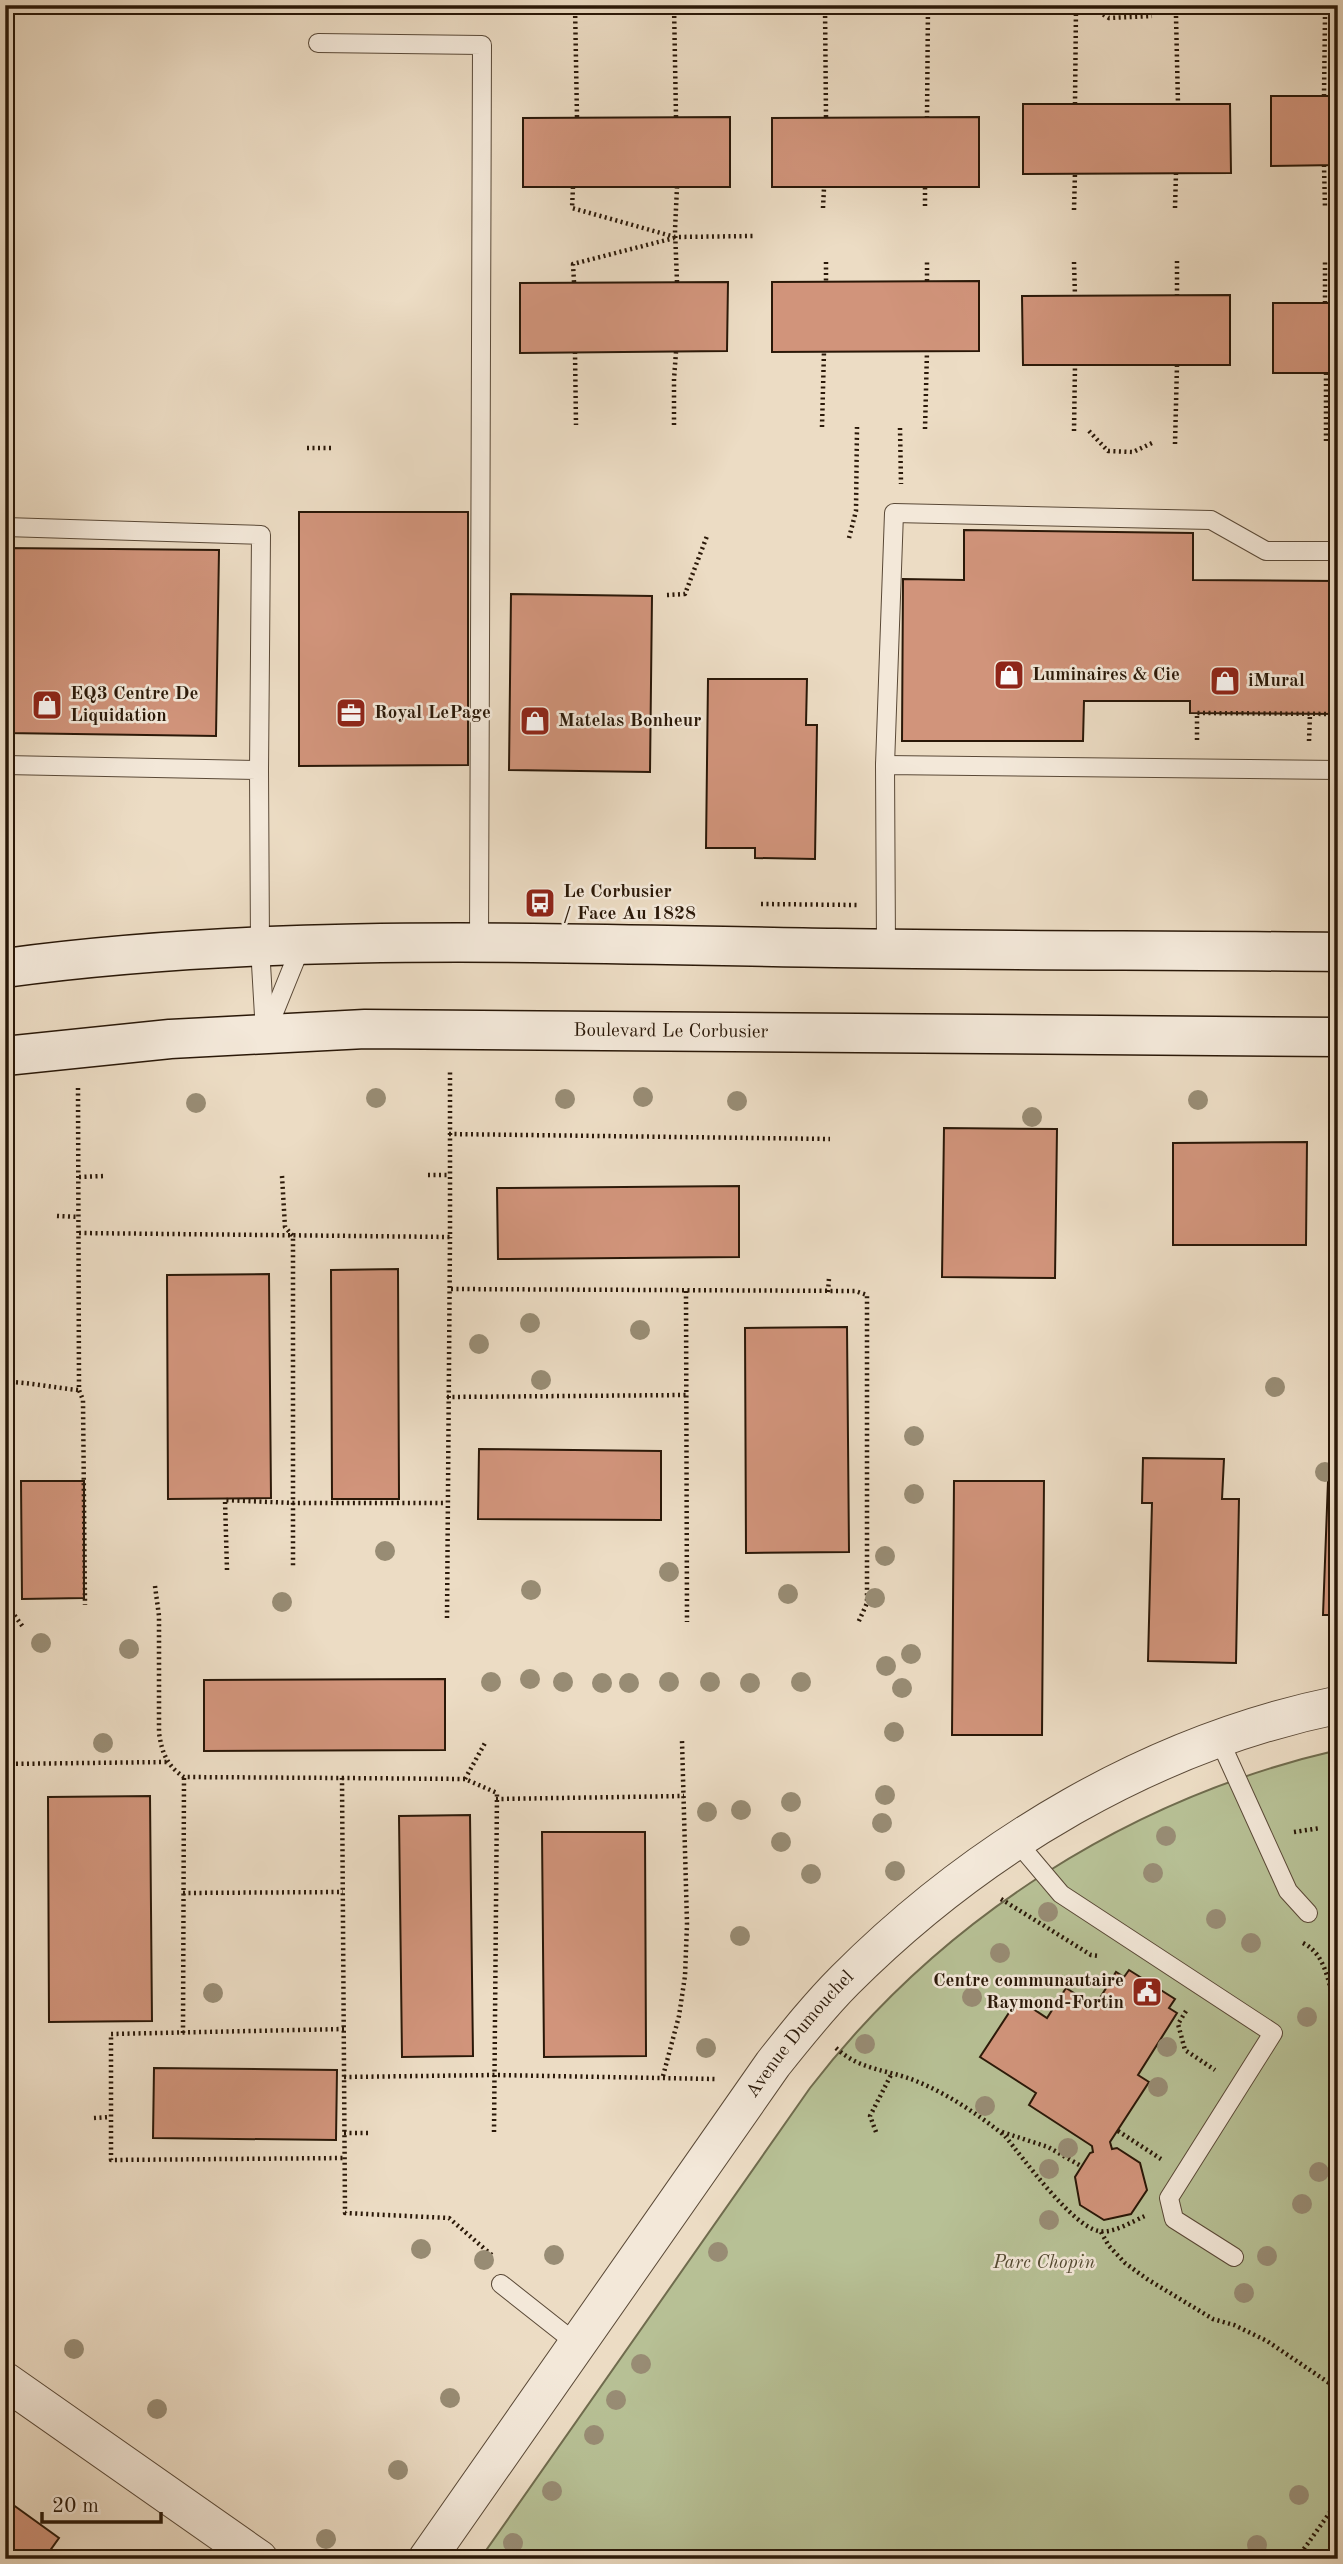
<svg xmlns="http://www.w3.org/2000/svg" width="1343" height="2564" viewBox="0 0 1343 2564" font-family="'Old Standard TT',serif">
<rect width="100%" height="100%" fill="#ecdcc4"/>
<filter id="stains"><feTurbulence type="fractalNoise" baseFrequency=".00286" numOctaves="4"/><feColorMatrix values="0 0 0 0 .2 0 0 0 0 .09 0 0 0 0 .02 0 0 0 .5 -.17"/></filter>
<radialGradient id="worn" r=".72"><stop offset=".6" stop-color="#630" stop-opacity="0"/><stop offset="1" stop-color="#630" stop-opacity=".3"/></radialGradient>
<path fill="#b7c095" stroke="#706c4e" stroke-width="2" d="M1338,1750V2559H480L810,2088C941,1918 1130,1798 1338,1750Z"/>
<g fill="#d1947b" stroke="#2a1808" stroke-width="2">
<path d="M1271,96H1338V165L1271,166Z"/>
<path d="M1023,104H1230L1231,173L1023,174Z"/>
<path d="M730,117V187H523V118Z"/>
<path d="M979,117V187H772V118Z"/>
<path d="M979,281V351L772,352V282Z"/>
<path d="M728,282L727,351L520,353V283Z"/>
<path d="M1230,295V365H1023L1022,296Z"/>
<rect x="1273" y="303" width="65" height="70"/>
<path d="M299,512H468V765L299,766Z"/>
<path d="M964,530L1193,533V580L1338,581V714L1190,713V701H1084L1083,741H902L903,579L964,580Z"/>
<path d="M5,548L219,550L216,736L5,733Z"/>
<path d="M511,594L652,596L650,772L509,770Z"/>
<path d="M708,679H807L806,725H817L815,859L755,858V848H706Z"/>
<path d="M944,1128L1057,1129L1055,1278L942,1277Z"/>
<path d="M1307,1142L1306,1245H1173V1143Z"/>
<path d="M739,1186V1257L498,1259L497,1188Z"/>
<path d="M398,1269L399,1499H332L331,1270Z"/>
<path d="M269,1274L271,1498L168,1499L167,1275Z"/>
<path d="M847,1327L849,1552L746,1553L745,1328Z"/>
<path d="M479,1449L661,1451V1520L478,1519Z"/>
<path d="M1143,1458L1224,1459L1222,1499H1239L1236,1663L1148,1661L1152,1503H1142Z"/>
<path d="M21,1481H84V1598L22,1599Z"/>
<path d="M954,1481H1044L1042,1735H952Z"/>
<path d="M1328,1481H1338V1615H1323Z"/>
<path d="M445,1679V1750L204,1751V1680Z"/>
<path d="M150,1796L152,2021L49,2022L48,1797Z"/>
<path d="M470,1815L473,2056L402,2057L399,1816Z"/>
<path d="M542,1832H645L646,2056L544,2057Z"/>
<path d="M1129,1970L1175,1999L1169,2008L1177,2013L1138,2075L1149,2082L1110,2142L1112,2149L1117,2148L1140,2163L1147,2190L1131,2214L1104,2220L1080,2205L1075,2177L1090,2153L1093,2152L1092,2146L1029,2105L1036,2093L980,2057L1018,1999L1047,2018L1066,1988L1095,2006L1116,1972L1124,1977Z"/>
<path d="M154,2068L337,2070L336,2140L153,2138Z"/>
<path d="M5,2499L59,2538L44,2559H5Z"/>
</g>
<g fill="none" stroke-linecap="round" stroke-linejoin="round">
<g stroke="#5a4937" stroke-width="20">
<g id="lane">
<path d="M318,43L482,45L479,943"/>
<path d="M5,527L261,535L259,770"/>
<path d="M5,765L259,770L260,947L265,1033"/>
<path d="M885,765L894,513L1211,520L1266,551H1338"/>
<path d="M886,948L885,765L1338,770"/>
<path d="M267,1030L301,946"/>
<path d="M1219,1739L1288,1891L1308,1913"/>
<path d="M1017,1842L1061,1894L1273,2033L1169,2198L1174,2219L1234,2257"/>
<path d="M501,2284L577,2344"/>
</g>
</g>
<g stroke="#5a4937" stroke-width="39">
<g id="street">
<path d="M5,2381L259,2559"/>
<path id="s1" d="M427,2559L773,2064C796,2035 819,2006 845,1980C979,1846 1152,1743 1338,1705"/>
</g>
</g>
<g stroke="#2a1808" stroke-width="41">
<g id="secondary">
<path d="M5,968C280,931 559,944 835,948C1003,951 1170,950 1338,952"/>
<path id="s2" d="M5,1056L170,1039L365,1029L1338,1037"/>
</g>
</g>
<g stroke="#2a1808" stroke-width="4.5" stroke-dasharray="2 3.5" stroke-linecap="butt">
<path d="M575,5L577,118"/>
<path d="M674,5L676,117"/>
<path d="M825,5L826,118"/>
<path d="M1089,6L1109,18L1152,16"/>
<path d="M1176,16L1178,104"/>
<path d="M1324,96L1325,17"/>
<path d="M1075,104L1076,7"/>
<path d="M927,118L928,5"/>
<path d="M1324,165L1325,208"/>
<path d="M573,187L572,208L675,237L754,236"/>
<path d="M925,206V187"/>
<path d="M823,208L824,188"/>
<path d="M1175,208L1176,173"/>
<path d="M1074,210L1075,173"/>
<path d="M1177,261V295"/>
<path d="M826,262V282"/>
<path d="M1074,262L1075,296"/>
<path d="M927,281V262"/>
<path d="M574,282L573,264L674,238"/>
<path d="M677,282L675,230L677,187"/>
<path d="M1325,303V262"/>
<path d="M575,352L576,425"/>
<path d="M1326,373V444"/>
<path d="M674,425V379L676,352"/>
<path d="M822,427L824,351"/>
<path d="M900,428L901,484"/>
<path d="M925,429L927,351"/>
<path d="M1074,431L1075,365"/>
<path d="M1089,431L1108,451L1133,452L1152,443"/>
<path d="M1175,444L1177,365"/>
<path d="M307,448H331"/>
<path d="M849,538L856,511L857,427"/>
<path d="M667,595L685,594L707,536"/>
<path d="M1197,740V713L1338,714"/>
<path d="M1309,741L1310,714"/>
<path d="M761,904L857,905"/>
<path d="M78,1088L79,1390L83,1400L85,1605"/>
<path d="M449,1134L830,1139"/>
<path d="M428,1175H449"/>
<path d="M282,1176L285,1227L293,1236V1568"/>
<path d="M79,1177L105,1176"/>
<path d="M57,1216L79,1217"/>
<path d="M79,1233L450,1237V1069"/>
<path d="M451,1289L855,1291L867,1295V1603L858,1623"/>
<path d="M686,1291L687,1622"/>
<path d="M828,1292L829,1278"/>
<path d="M5,1382C30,1382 54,1388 79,1390"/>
<path d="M447,1397L686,1395"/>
<path d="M227,1570L225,1500L292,1503H446"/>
<path d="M155,1586L159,1616V1733C162,1753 167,1766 184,1777L342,1778L345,2213L449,2218L494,2257"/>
<path d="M5,1589L9,1588L10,1609L23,1627"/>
<path d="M447,1618L450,1237"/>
<path d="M9,1763L10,2118"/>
<path d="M5,1764L167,1762"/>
<path d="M342,1778L465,1779L497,1793L494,2133"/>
<path d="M465,1779L485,1743"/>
<path d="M496,1799L684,1796"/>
<path d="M1294,1832L1320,1828"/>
<path d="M183,1893L343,1892"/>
<path d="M1001,1899L1091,1955L1099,1956"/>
<path d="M1303,1943C1329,1956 1328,1989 1338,2014"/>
<path d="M1186,2011L1178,2024L1185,2050L1215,2070"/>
<path d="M344,2029L111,2034V2160L344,2158"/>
<path d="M183,2033L184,1777"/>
<path d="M836,2048C861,2071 887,2069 916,2081C948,2094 979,2115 1005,2136C1023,2158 1073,2227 1099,2231C1113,2234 1133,2221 1145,2216"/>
<path d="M663,2076L679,2016L685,1976L687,1924L682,1741"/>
<path d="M344,2077L495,2075L715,2079"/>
<path d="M94,2118L110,2117"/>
<path d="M1118,2131L1161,2159"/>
<path d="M876,2132L870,2116L892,2073"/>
<path d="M1002,2132L1048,2147L1081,2166"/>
<path d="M344,2133H369"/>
<path d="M1101,2232L1109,2246L1125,2263L1147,2279L1213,2319L1234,2325L1267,2341L1338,2389"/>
<path d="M1311,2559L1301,2553L1338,2501"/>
</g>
<use href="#lane" stroke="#f3e8d9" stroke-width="18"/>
<use href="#street" stroke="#f3e8d9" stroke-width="37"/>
<use href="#secondary" stroke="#f3e8d9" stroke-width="38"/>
</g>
<g fill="#988c74">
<circle cx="643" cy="1097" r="10"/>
<circle cx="376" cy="1098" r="10"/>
<circle cx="565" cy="1099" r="10"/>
<circle cx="1198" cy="1100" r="10"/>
<circle cx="737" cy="1101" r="10"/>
<circle cx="196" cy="1103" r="10"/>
<circle cx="1032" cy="1117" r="10"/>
<circle cx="530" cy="1323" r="10"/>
<circle cx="640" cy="1330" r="10"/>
<circle cx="479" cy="1344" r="10"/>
<circle cx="541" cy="1380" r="10"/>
<circle cx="1275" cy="1387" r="10"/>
<circle cx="914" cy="1436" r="10"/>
<circle cx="1325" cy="1472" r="10"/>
<circle cx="914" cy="1494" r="10"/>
<circle cx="385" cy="1551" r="10"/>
<circle cx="885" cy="1556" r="10"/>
<circle cx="669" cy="1572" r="10"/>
<circle cx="531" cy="1590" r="10"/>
<circle cx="788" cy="1594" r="10"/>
<circle cx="875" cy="1598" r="10"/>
<circle cx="282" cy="1602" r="10"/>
<circle cx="41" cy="1643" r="10"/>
<circle cx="129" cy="1649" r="10"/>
<circle cx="911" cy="1654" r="10"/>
<circle cx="886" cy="1666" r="10"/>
<circle cx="530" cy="1679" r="10"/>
<circle cx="491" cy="1682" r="10"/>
<circle cx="563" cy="1682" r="10"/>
<circle cx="669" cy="1682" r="10"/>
<circle cx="710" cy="1682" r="10"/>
<circle cx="801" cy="1682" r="10"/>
<circle cx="602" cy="1683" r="10"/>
<circle cx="629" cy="1683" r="10"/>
<circle cx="750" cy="1683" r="10"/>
<circle cx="902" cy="1688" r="10"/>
<circle cx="894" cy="1732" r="10"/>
<circle cx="103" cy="1743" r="10"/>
<circle cx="885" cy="1795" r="10"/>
<circle cx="791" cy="1802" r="10"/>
<circle cx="741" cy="1810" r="10"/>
<circle cx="707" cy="1812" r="10"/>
<circle cx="882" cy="1823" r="10"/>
<circle cx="1166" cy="1836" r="10"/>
<circle cx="781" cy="1842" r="10"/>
<circle cx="895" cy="1871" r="10"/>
<circle cx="1153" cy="1873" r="10"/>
<circle cx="811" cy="1874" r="10"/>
<circle cx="1048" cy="1912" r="10"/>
<circle cx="1216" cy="1919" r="10"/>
<circle cx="740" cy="1936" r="10"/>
<circle cx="1251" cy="1943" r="10"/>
<circle cx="1000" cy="1953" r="10"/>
<circle cx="213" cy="1993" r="10"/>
<circle cx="972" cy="1997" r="10"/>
<circle cx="1307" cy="2017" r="10"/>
<circle cx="865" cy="2044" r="10"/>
<circle cx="1167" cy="2047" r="10"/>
<circle cx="706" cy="2048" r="10"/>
<circle cx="1158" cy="2087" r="10"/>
<circle cx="985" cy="2106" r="10"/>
<circle cx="1068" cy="2148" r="10"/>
<circle cx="1049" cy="2169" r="10"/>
<circle cx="1319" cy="2172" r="10"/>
<circle cx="1302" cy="2204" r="10"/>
<circle cx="1049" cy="2220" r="10"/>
<circle cx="421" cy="2249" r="10"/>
<circle cx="718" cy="2252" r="10"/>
<circle cx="554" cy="2255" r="10"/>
<circle cx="1267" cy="2256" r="10"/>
<circle cx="484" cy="2260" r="10"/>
<circle cx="1244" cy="2293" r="10"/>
<circle cx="74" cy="2349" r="10"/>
<circle cx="641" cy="2364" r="10"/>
<circle cx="450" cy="2398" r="10"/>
<circle cx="616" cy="2400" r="10"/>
<circle cx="157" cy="2409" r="10"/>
<circle cx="594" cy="2435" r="10"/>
<circle cx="398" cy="2470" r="10"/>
<circle cx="552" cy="2491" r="10"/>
<circle cx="1299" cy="2495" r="10"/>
<circle cx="326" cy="2539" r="10"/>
<circle cx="513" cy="2543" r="10"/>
<circle cx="1257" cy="2545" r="10"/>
</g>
<defs>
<g id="shop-square" transform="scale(1.575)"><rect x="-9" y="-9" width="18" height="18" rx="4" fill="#8f2418" stroke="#f3e8d9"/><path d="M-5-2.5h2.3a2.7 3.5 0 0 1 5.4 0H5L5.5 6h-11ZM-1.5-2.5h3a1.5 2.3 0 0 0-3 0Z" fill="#fff"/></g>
<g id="office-square" transform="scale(1.575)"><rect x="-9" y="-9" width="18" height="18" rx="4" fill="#8f2418" stroke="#f3e8d9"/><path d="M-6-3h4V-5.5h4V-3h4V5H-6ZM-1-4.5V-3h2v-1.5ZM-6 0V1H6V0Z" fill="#fff"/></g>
<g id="bus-square" transform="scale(1.575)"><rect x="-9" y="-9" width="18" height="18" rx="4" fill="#8f2418" stroke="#f3e8d9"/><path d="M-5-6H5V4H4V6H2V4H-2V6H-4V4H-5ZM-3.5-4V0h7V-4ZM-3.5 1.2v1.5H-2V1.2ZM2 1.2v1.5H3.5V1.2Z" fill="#fff"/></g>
<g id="civic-square" transform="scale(1.575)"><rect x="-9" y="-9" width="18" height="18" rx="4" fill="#8f2418" stroke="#f3e8d9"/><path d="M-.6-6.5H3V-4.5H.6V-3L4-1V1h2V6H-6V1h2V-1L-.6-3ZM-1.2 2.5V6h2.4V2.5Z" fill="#fff"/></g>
</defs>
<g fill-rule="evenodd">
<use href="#shop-square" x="1009" y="675"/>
<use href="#shop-square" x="1225" y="681"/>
<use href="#shop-square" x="47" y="705"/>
<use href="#office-square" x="351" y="713"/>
<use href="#shop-square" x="535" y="721"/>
<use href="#bus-square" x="540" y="903"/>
<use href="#civic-square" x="1147" y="1992"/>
</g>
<g text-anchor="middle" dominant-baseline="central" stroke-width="5" stroke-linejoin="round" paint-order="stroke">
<g font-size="19" font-weight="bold" fill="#2a1808" stroke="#f3e8d9" text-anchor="start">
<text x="1032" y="675">Luminaires &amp; Cie</text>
<text x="1248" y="681">iMural</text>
<text x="70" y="694">EQ3 Centre De<tspan x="70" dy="22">Liquidation</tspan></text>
<text x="374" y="713">Royal LePage</text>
<text x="558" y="721">Matelas Bonheur</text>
<text x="563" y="892">Le Corbusier<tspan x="563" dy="22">/ Face Au 1828</tspan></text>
<text x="1124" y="1981" text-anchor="end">Centre communautaire<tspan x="1124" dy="22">Raymond-Fortin</tspan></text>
</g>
<g font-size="19" fill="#2a1808" stroke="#f3e8d9">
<text stroke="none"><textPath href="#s2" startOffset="667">Boulevard Le Corbusier</textPath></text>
<text stroke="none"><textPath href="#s1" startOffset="644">Avenue Dumouchel</textPath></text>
</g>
<g font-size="19" font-style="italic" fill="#544a32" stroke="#f3e8d9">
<text x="1044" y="2263">Parc Chopin</text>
</g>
</g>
<rect width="1343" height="2564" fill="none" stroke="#ecdcc4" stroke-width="28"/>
<rect x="7" y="7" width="1329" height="2550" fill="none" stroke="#2a1808" stroke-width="3.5"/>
<rect x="14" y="14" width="1315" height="2536" fill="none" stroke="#2a1808" stroke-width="2"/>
<path d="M42 2512v10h119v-10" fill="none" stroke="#2a1808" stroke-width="3.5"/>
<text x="52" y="2512" font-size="21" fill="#2a1808" stroke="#f3e8d9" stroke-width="5" paint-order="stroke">20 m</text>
<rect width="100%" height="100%" filter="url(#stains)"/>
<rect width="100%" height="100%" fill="url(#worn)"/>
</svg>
